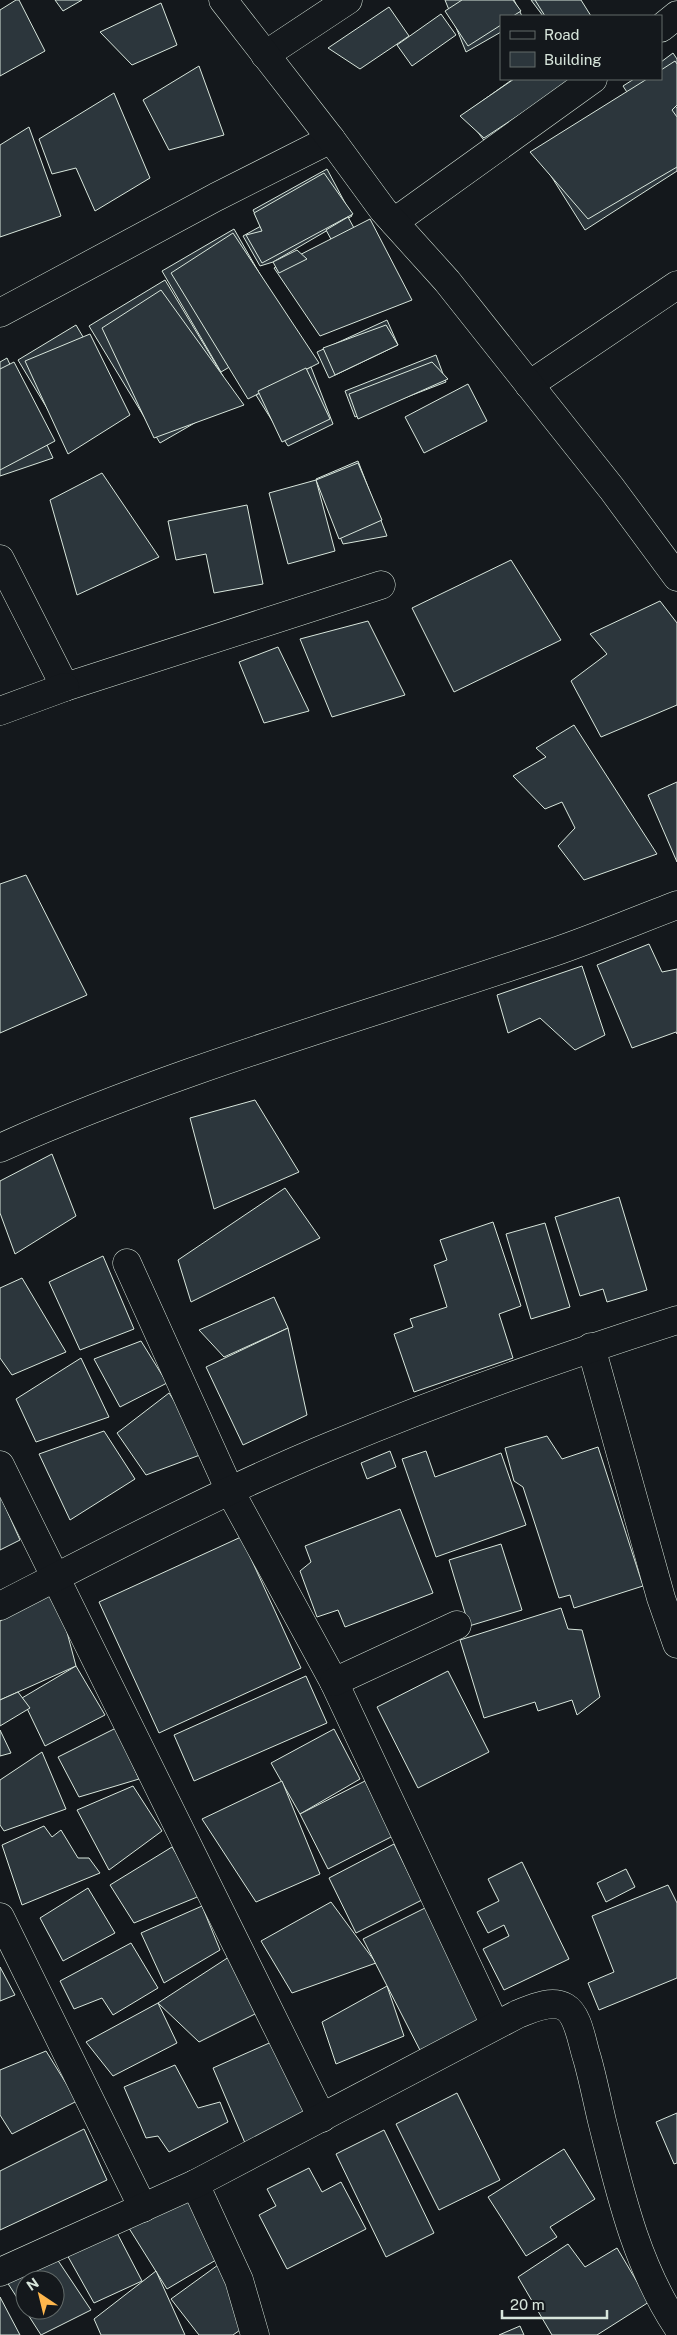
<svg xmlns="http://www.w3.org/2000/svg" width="677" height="2335" viewBox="0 0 677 2335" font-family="'Public Sans',sans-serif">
<rect width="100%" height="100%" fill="#14181c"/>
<g fill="#2c363c" stroke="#d8e6dc">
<path d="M16,0H19L45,51L0,76V10Z"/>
<path d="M55,0H82L63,11Z"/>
<path d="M445,0H514L522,16H501V32L466,52Z"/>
<path d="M462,0H513L521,11L513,16H501V25L468,46L445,11Z"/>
<path d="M531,0H575L586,16H543Z"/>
<path d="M535,0H581L591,16H545Z"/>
<path d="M161,3L177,45L132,65L100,32Z"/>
<path d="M389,7L409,36L360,69L328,48Z"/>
<path d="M441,14L456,35L412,66L397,45Z"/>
<path d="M673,53L677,59V100L673,103L677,108V171L585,230L546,168L638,109L623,86L634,79H661V62Z"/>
<path d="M675,61L677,64V105L672,110L677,117V167L588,219L530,152L647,79H661V70Z"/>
<path d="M199,66L224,135L169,150L143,100Z"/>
<path d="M513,79H575L486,143L464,114Z"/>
<path d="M514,79H574L484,138L460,116Z"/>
<path d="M114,93L150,178L95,211L76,168L52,174L39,139Z"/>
<path d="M29,127L61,216L0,237V145Z"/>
<path d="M327,169L352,216L273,262L260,266L243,236L261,226L253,210Z"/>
<path d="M324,173L353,214L262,263L246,235L262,231L254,213Z"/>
<path d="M348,217L360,239L338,252L326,230Z"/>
<path d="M370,219L412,300L320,336L274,268Z"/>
<path d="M234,229L292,330L221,372L162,271Z"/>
<path d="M233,233L319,363L248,399L171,273Z"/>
<path d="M297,250L307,259L279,273L273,262Z"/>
<path d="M165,280L223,376L185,385L205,417L160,443L89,326Z"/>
<path d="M161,290L244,405L154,438L102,328Z"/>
<path d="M387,320L398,345L329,378L317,352Z"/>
<path d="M76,325L92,352L78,361L111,416L68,443L18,360Z"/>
<path d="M386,325L398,345L335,375L323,348Z"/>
<path d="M90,334L130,415L68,454L25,361Z"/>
<path d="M436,355L446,382L355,417L345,391Z"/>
<path d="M7,358L53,458L0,476V362Z"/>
<path d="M14,362L55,441L0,470V369Z"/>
<path d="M432,362L448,379L358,419L349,394Z"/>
<path d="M311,367L333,424L288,446L256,395Z"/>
<path d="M306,368L330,419L282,442L258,391Z"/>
<path d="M468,384L487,421L424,453L405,417Z"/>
<path d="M358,461L387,536L343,544L316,479Z"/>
<path d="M358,463L382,520L339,539L316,480Z"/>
<path d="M102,473L159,557L77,595L50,500Z"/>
<path d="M316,480L335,551L288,564L269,493Z"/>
<path d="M247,505L263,584L214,593L206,554L176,560L168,521Z"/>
<path d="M511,560L561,640L454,692L412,608Z"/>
<path d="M660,601L677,623V705L601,737L571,681L607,654L590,634Z"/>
<path d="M368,621L405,695L332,717L300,639Z"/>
<path d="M278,647L309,711L264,723L239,662Z"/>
<path d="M574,725L657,854L584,880L558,846L575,828L562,802L545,809L513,776L546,757L536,748Z"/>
<path d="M677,782V862L648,795Z"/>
<path d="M26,875L87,995L0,1033V884Z"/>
<path d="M649,944L662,972L677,969V1034L676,1032L632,1048L597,965Z"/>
<path d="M582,966L605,1035L575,1050L540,1018L508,1033L497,995Z"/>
<path d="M255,1100L299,1172L214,1209L190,1118Z"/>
<path d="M52,1154L76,1216L15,1254L0,1213V1181Z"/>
<path d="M285,1188L320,1238L191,1302L178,1260Z"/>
<path d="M619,1197L647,1290L607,1302L603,1289L580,1296L555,1217Z"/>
<path d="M493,1222L521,1306L499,1314L513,1358L414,1392L394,1334L413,1327L410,1319L447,1307L434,1265L447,1260L440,1240Z"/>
<path d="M545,1223L570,1307L531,1319L506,1234Z"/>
<path d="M103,1256L134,1329L80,1350L49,1282Z"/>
<path d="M22,1278L66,1352L12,1375L0,1358V1288Z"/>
<path d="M274,1297L288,1328L224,1357L199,1330Z"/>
<path d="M288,1328L307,1415L243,1445L206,1367Z"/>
<path d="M141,1341L167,1383L120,1407L94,1359Z"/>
<path d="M81,1358L109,1417L36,1442L16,1399Z"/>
<path d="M169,1393L208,1452L146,1475L117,1433Z"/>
<path d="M104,1431L135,1479L70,1520L39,1454Z"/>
<path d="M547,1436L562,1459L598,1447L643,1586L574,1608L570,1595L559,1598L523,1487L514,1481L505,1448Z"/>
<path d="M390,1451L396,1467L367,1479L361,1463Z"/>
<path d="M426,1451L435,1477L501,1453L526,1525L436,1557L402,1459Z"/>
<path d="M0,1495L20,1540L0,1550Z"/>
<path d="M400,1509L433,1593L345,1627L338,1610L317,1617L300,1571L311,1562L305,1546Z"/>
<path d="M241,1537L301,1668L159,1733L99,1602Z"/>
<path d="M501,1544L522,1610L469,1626L449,1560Z"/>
<path d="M56,1591L76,1666L0,1700V1621Z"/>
<path d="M561,1608L568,1629L582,1630L600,1697L577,1715L572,1700L538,1711L535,1702L484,1718L460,1640Z"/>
<path d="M76,1666L105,1715L45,1746L22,1698Z"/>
<path d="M448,1671L489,1752L418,1788L377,1707Z"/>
<path d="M306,1676L327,1723L194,1781L174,1735Z"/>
<path d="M18,1692L30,1708L0,1726V1700Z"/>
<path d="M116,1728L139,1779L79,1797L58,1757Z"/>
<path d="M334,1729L360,1779L300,1814L271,1763Z"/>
<path d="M0,1730L11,1753L0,1756Z"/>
<path d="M42,1752L66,1809L4,1831L0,1825V1780Z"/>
<path d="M282,1781L320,1874L256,1902L202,1819Z"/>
<path d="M365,1781L393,1836L328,1869L300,1814Z"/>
<path d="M133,1786L162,1831L109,1870L77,1810Z"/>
<path d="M44,1826L52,1837L61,1830L78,1858H89L100,1873L22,1905L2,1845Z"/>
<path d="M394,1844L422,1900L356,1933L329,1878Z"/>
<path d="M172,1847L202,1895L134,1923L110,1885Z"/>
<path d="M522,1862L569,1959L504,1990L483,1949L509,1936L504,1925L488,1933L477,1912L499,1901L488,1879Z"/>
<path d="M626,1869L635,1887L606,1902L597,1883Z"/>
<path d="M668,1885L677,1903V1978L599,2010L588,1983L614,1972L592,1916Z"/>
<path d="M88,1888L115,1933L63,1961L40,1918Z"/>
<path d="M331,1902L376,1963L292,1993L261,1941Z"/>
<path d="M202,1906L220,1950L164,1983L141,1933Z"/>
<path d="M429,1906L489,2025L424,2058L363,1939Z"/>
<path d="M131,1943L158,1988L113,2015L102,1998L74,2009L60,1981Z"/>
<path d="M232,1955L257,2013L199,2042L158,2003Z"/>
<path d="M0,1967L15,1995L0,2001Z"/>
<path d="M387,1986L404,2036L336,2064L322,2022Z"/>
<path d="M158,2003L177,2043L113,2076L86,2042Z"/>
<path d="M276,2040L309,2115L245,2143L213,2068Z"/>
<path d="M46,2051L77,2101L12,2134L0,2115V2070Z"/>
<path d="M175,2065L198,2108L220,2102L228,2122L169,2152L158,2136L146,2138L124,2087Z"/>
<path d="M457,2093L500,2180L439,2210L396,2124Z"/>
<path d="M677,2113V2163L674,2164L656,2122Z"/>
<path d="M84,2129L107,2180L0,2230V2171Z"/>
<path d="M384,2130L434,2233L386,2257L336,2154Z"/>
<path d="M564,2149L595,2199L550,2227L557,2237L526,2256L488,2197Z"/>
<path d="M309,2168L322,2192L341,2182L366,2229L287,2269L259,2215L276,2206L267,2189Z"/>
<path d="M196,2199L221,2257L167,2289L127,2225Z"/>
<path d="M116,2231L142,2281L94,2303L66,2253Z"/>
<path d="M568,2244L585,2267L617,2248L649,2302L597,2335H552L518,2277Z"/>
<path d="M55,2256L91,2310L41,2335L25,2310H55V2280H25V2310L7,2282Z"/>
<path d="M218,2265L250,2323L233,2335H199L171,2299Z"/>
<path d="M156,2271L185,2335H101L94,2319Z"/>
<path d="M0,2297L20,2335H0Z"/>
<path d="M520,2326L524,2335H499Z"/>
</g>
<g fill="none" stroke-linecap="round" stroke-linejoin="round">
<g stroke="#d8e6dc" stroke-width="29">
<g id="minor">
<path d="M661,28L677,15"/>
<path d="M265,55L348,0"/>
<path d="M394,222L593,79"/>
<path d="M0,313L216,197L331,139"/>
<path d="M529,385L677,285"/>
<path d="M0,559L65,687L381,585"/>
<path d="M0,711L65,687"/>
<path d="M0,1148C175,1069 361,1018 542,956C588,941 632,922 677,905"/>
<path d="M127,1263L230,1491L334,1682L495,2025"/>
<path d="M591,1347L661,1598L677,1644"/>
<path d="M0,1465L322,2118"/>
<path d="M0,1606C109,1550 219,1492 333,1445C446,1398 561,1357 677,1320"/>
<path d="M334,1682L457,1625"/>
<path d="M0,1917L143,2208"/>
<path d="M195,2184L239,2280L255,2335"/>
<path d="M0,2272L195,2184L518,2014C531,2009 551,1999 565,2007C579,2015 582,2044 587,2058C593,2079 597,2100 602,2121C620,2192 636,2264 677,2326"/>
</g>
</g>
<g stroke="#d8e6dc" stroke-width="29">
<path id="trunk" d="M223,0L331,139L383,210L447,281L612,489L677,577"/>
</g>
<use href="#minor" stroke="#14181c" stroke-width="28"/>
<use href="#trunk" stroke="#14181c" stroke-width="28"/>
</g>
<rect x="500" y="15" width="162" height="65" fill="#14181c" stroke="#626a69"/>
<rect x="510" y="31" width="25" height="8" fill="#14181c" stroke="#626a69"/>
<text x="544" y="40" font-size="15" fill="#d8e6dc">Road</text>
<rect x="510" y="52" width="25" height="15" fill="#2c363c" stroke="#626a69"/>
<text x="544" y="65" font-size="15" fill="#d8e6dc">Building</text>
<g transform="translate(40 2295) rotate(325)"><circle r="24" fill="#14181c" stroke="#626a69"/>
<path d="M0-4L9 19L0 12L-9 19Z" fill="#ffb74d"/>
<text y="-8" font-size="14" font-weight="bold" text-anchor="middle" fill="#d8e6dc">N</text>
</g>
<path d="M502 2310v8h105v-8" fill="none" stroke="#d8e6dc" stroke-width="2.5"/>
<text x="510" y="2310" font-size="15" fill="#d8e6dc" stroke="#14181c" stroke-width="4" paint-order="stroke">20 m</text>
</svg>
